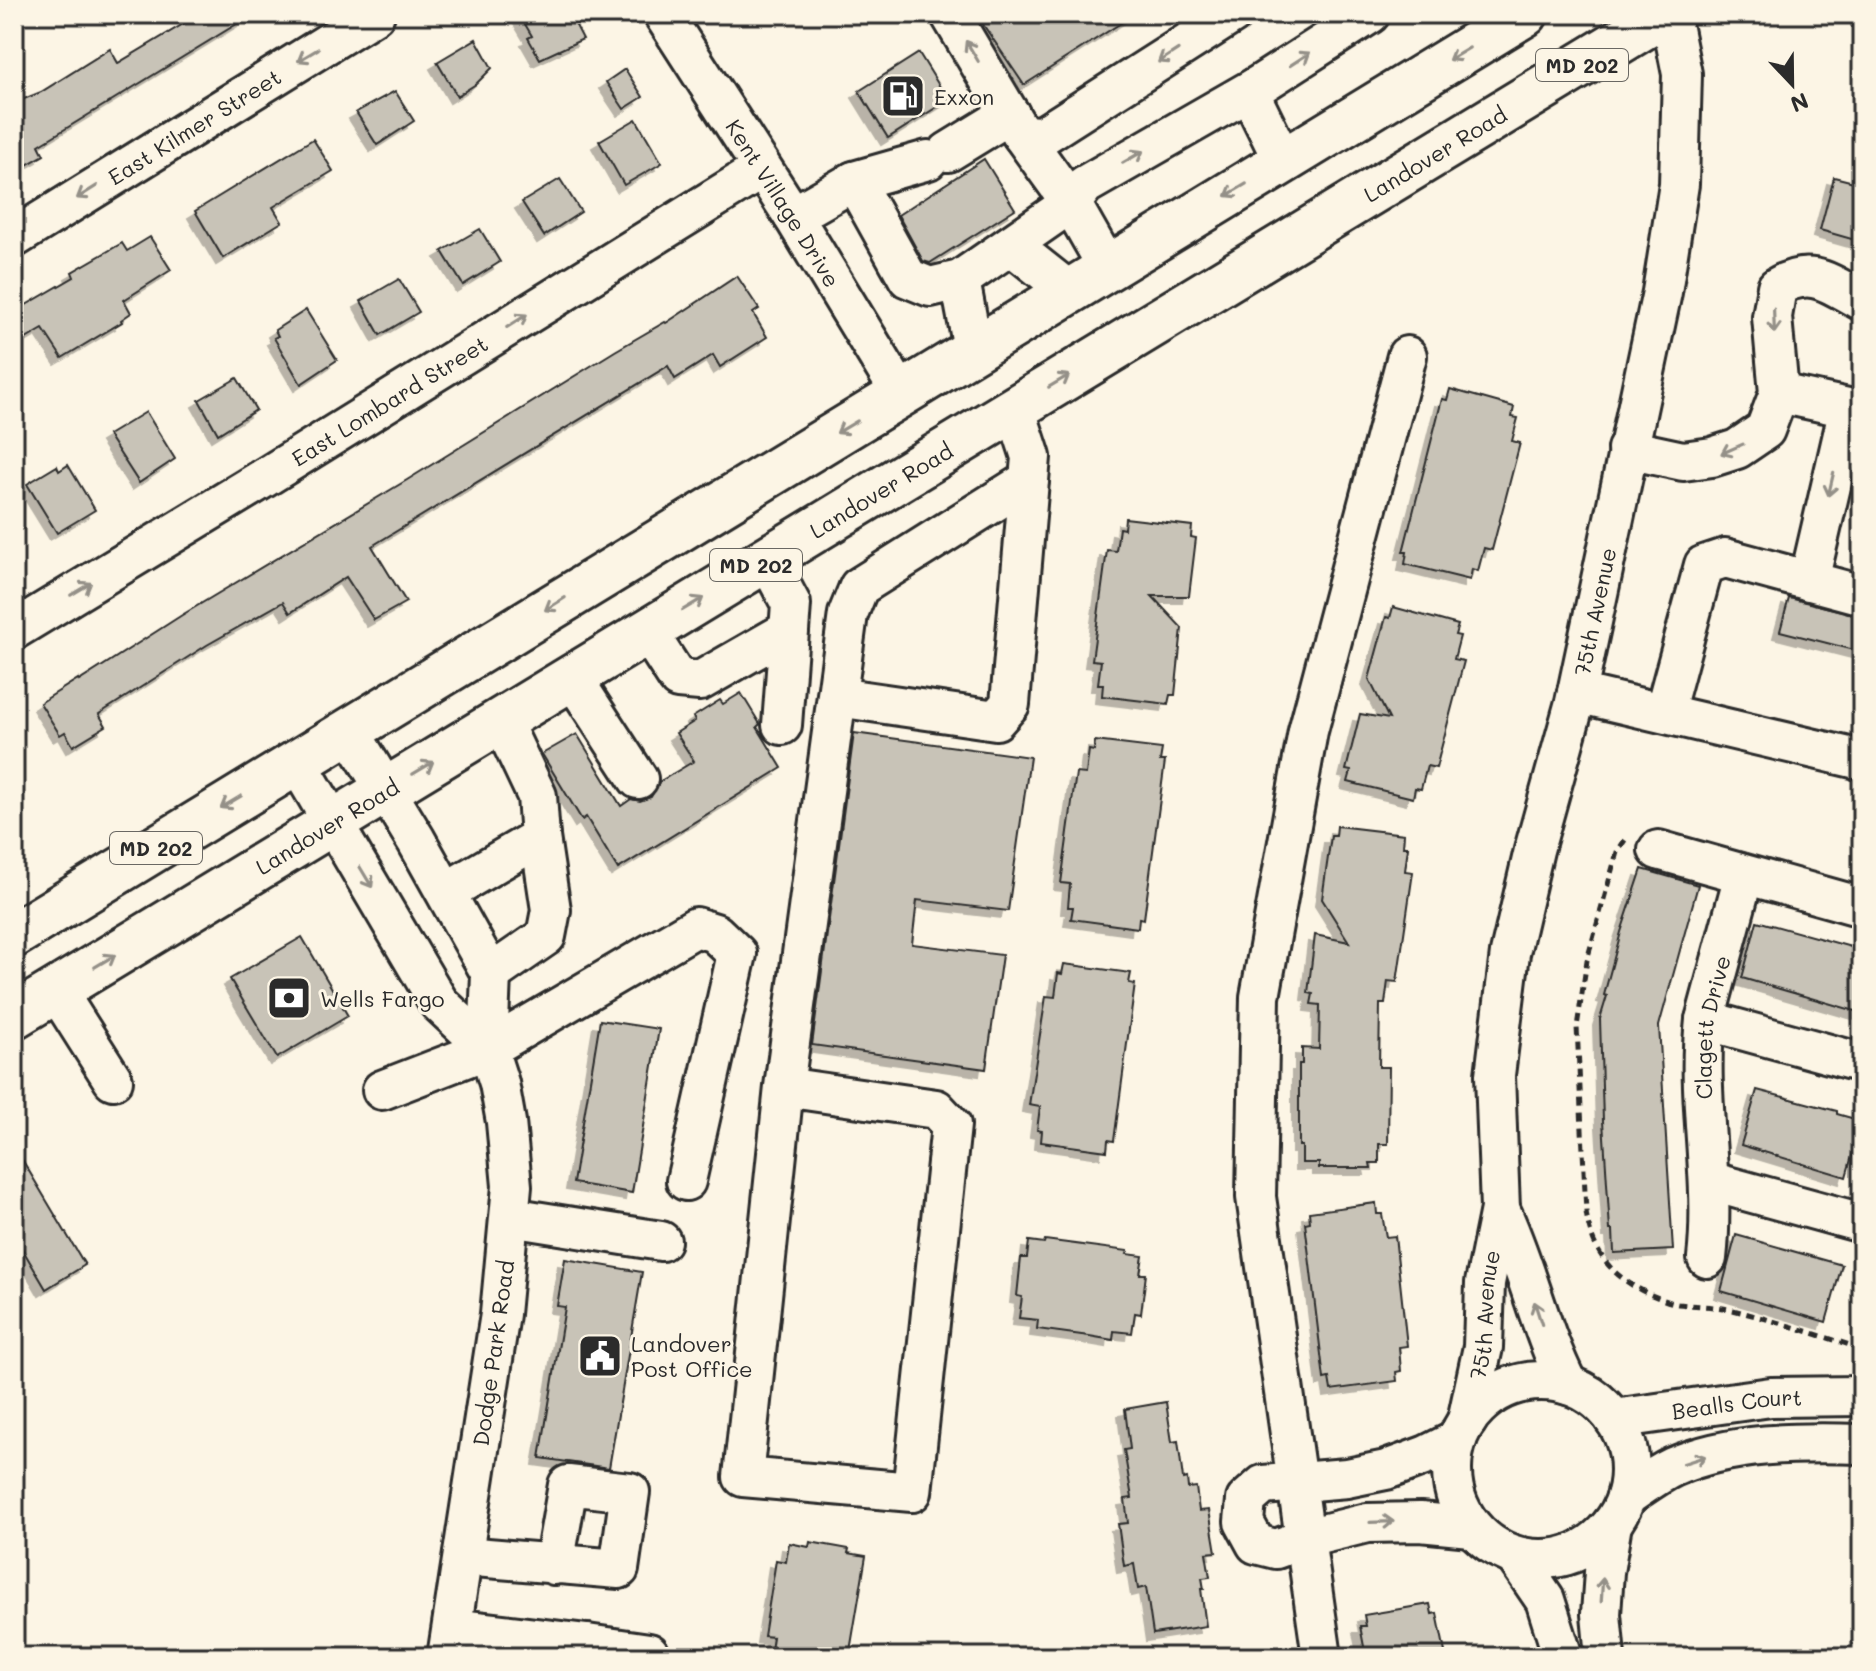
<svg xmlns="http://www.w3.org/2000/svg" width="1876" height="1671" viewBox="0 0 1876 1671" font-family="Mali,sans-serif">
<defs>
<filter id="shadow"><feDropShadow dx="-7" dy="7" stdDeviation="0" flood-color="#0004"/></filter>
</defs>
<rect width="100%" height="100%" fill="#fcf5e5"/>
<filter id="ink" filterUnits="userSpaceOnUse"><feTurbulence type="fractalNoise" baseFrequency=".0125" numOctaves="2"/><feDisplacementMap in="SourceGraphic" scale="16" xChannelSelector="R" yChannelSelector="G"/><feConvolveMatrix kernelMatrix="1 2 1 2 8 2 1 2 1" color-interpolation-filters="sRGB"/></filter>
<g filter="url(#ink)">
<g fill="#c8c3b7" stroke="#2b2b2b" stroke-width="2" filter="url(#shadow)">
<path d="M200,14H253L39,145L44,155L14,172V103L41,92L110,49L118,63Z"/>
<path d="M519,14H570L583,39L540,59L528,38L532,36Z"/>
<path d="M976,14H1135L1024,85Z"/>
<path d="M476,39L492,68L476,84L457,96L437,62Z"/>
<path d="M919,53L948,100L888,138L859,91Z"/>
<path d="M625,69L643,97L624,109L606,82Z"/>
<path d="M395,91L414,121L377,145L356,112Z"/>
<path d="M636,119L662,163L624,185L599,141Z"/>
<path d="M313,139L333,171L273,207L282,222L223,258L195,211Z"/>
<path d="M984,159L1015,209L930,263L923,261L898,215Z"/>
<path d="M1834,177L1862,184V242L1820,230Z"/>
<path d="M560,179L581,212L544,236L522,202Z"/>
<path d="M480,229L500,262L463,285L442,251Z"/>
<path d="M150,237L171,270L124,300L131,313L121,320L122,322L62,358L43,329L14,346V312L74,277L72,272L122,243L127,251Z"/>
<path d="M737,276L759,309L753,313L767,337L720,367L713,355L675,379L668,366L372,546L406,602L374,620L346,577L290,613L283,602L207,645L99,714L106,726L73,746L65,732L60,735L40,703L78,679L79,681L182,615L407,480L615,351L665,322L666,323Z"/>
<path d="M399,279L419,312L380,335L361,301Z"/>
<path d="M306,310L337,360L301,384L274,338L278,336L275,330Z"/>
<path d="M237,378L256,410L218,434L199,400Z"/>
<path d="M1450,389L1514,407L1512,417L1518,418L1512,441L1520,443L1492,550L1484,548L1478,571L1472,569L1470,580L1405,564L1407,552H1403L1442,399L1447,400Z"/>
<path d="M146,412L175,459L139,483L108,435Z"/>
<path d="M68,465L95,510L57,533L27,484L57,466L59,471Z"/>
<path d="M1125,518L1192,526L1191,537L1196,538L1189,596H1152L1182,628L1175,695H1170L1168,704L1102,696L1103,684H1098L1101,661L1092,660L1107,550L1116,551L1119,528L1124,529Z"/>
<path d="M1789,598L1862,616V652L1780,631Z"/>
<path d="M1393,607L1458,625L1455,635L1460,636L1454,659L1464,661L1436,768L1427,766L1421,789L1415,788L1413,798L1348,782L1351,771L1346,770L1360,714L1389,719L1369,679L1386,617L1390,618Z"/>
<path d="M741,693L760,724L757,727L782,768L618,869L586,817L582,820L542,754L577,734L621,806L631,799L640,801L651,797L659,782L694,761L676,733L695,721L693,717L720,700L723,704Z"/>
<path d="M854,733L1030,757L1008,911L917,900L912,944L1002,955L986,1069L812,1045Z"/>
<path d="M1095,741L1162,749L1160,761H1165L1144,919L1139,918L1138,928L1071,919L1073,907H1068L1070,884L1061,883L1076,773L1086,774L1089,750L1094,751Z"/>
<path d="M1337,826L1404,834L1403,847H1408L1405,871L1413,872L1397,982L1388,981L1385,1004H1380L1379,1067H1389L1388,1144H1379V1163H1370L1371,1168H1319V1163H1302V1146H1299V1064H1302V1048L1319,1049L1320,1005L1311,1004L1313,994L1308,993L1315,935L1349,942L1322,899L1331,836H1336Z"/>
<path d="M1642,869L1698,885L1659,1026L1673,1250L1614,1253L1613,1230H1610L1603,1121L1600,1019L1607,996L1604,995L1621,932Z"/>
<path d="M1757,921L1862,950V1013L1742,978Z"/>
<path d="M302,937L348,1016L277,1058L230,979Z"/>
<path d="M1064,964L1131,973L1129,983L1135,984L1114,1141L1108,1140L1107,1151L1041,1142L1042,1131L1037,1130L1040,1107L1029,1105L1046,996L1055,997L1058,973L1062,974Z"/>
<path d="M600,1020L659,1029L632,1193L573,1183Z"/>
<path d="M1757,1090L1837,1111V1114L1862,1121L1846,1177L1741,1145Z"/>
<path d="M14,1146L85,1265L46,1289L14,1235Z"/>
<path d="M1376,1203L1377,1214H1382L1386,1237L1395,1236L1407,1346L1399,1347L1401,1371L1396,1372L1397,1381L1331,1390L1329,1378L1324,1379L1305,1223L1310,1222L1309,1212Z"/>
<path d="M1736,1235L1842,1265L1826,1322L1721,1291Z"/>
<path d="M1045,1240L1128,1251L1127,1254L1143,1256L1140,1274H1146L1141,1314L1135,1313L1132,1333L1114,1331L1113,1340L1089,1336L1037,1329L1038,1320L1019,1318L1022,1297L1017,1296L1021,1258H1027L1029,1241L1044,1243Z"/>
<path d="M565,1259L642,1272L609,1468L540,1458L565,1307L557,1306Z"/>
<path d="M1166,1402L1172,1442L1178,1441L1183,1479L1187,1478L1188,1488L1196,1487L1199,1511L1209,1510L1216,1552L1206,1553L1210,1577L1202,1578L1204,1589H1201L1206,1626L1153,1634L1146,1587L1138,1589L1134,1564L1124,1566L1118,1524L1128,1523L1125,1499L1132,1498L1124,1450L1130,1449L1125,1409Z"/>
<path d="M810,1542L849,1549L848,1553L866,1556L849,1657H770L773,1637L764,1636L776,1560L786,1562L789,1543L809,1547Z"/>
<path d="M1430,1604L1432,1614L1437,1613L1446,1657H1366L1360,1626H1366L1364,1615Z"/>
</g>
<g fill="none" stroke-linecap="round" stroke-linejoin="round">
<g stroke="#2b2b2b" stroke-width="44">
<g id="minor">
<path id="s1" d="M663,14L793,216L901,394"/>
<path d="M950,14L1022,135L1071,203L1108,268"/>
<path d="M1022,135L1042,136L1233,14"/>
<path d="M948,152L1010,114"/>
<path d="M1283,161L1253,100L1256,87L1370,14"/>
<path d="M854,181L908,278L930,287L960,280L1071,203L1085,185L1256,87"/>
<path d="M793,216L854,181L928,160"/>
<path id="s2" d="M14,238L375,14"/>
<path d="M1011,245L1069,291"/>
<path d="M960,280L973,349"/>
<path d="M1779,393L1862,411"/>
<path d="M1627,449L1683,461L1712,457L1737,449L1765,430L1779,393L1772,317L1777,287C1812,266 1830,284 1862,301"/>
<path d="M767,559L791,604L782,725"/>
<path d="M1809,581L1849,408"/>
<path id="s3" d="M14,630L256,483L762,169"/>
<path d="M647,631L678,679L700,681L789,630"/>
<path d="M572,677L638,779"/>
<path d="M1577,693L1853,758L1862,756"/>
<path d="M837,697L996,720L1010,704L1031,457L1015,408"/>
<path d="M1664,713L1704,565L1725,558L1862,595"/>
<path d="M349,730L416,840L491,974L488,1049L499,1083L506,1122L512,1186L500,1314L447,1657"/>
<path d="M297,762L439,1003L488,1049"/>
<path d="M1658,850L1862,907"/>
<path d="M446,892L540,837L537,796L501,720"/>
<path d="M491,974L546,936L551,910L540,837"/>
<path d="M56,990L113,1080"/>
<path d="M1705,1020L1862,1063"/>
<path d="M784,1087L936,1109L951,1125L912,1492L743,1477L784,1087L848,614L859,587L1029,480"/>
<path d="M382,1090L488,1049L696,927L715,933L737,954L686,1181"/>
<path d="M1709,1181L1862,1223"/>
<path d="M1500,1209C1527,1266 1539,1328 1568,1385"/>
<path d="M510,1217L661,1241"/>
<path id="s4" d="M1707,1258C1716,1179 1696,1100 1705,1020L1744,875"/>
<circle cx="1541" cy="1470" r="89"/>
<path id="s5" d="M1614,1419L1771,1397L1862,1396"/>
<path id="s6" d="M1467,1421L1483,1347L1485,1283L1500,1209L1495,1075L1510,953L1534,850L1575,702L1662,292L1679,184L1682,74L1670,14"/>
<path d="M1457,1440L1427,1455L1386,1470L1347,1478L1263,1485L1246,1500L1244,1522L1256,1544L1276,1549L1306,1538L1367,1523L1420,1522L1471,1527"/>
<path d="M1626,1497C1641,1487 1656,1475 1673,1467C1730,1442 1800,1442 1862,1444"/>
<path d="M463,1556L619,1569L630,1492L568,1485L554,1565"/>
<path d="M1515,1556L1545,1600L1563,1657"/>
<path d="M452,1628L587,1644L591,1657"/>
<path d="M587,1644L649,1653"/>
<path d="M1322,1657L1256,1197L1260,997L1308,731L1407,356"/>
<path d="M1605,1657L1601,1614L1604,1572L1612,1524"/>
</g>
</g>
<g stroke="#2b2b2b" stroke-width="50">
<g id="major">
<path d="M14,935L1525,14"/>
<path id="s7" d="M14,1016L1665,14"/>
</g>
</g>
<path stroke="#2b2b2b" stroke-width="5" stroke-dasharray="8 6" stroke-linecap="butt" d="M1625,840L1617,852L1587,960L1577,1027L1586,1212C1592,1253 1612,1277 1649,1294C1659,1298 1668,1302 1678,1304C1697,1306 1715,1306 1733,1310C1776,1321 1819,1335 1862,1349"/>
<use href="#minor" stroke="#fcf5e5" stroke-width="38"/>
<use href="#major" stroke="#fcf5e5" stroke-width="44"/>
</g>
<defs><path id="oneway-shaft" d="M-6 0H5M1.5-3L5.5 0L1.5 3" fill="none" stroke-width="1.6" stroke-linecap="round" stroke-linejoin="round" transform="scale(2)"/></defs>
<g stroke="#949088">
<use href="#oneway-shaft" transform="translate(972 51) rotate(-121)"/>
<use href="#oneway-shaft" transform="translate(1459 54) rotate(149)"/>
<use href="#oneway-shaft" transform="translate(308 55) rotate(149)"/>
<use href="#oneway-shaft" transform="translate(1168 56) rotate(147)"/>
<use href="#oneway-shaft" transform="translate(1300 59) rotate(-33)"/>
<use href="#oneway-shaft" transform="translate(1133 157) rotate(-30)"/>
<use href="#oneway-shaft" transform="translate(1236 190) rotate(149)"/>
<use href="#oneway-shaft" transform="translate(87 192) rotate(148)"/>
<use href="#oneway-shaft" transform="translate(517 321) rotate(-32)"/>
<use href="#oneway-shaft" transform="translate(1774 321) rotate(88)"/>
<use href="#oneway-shaft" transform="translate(1059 381) rotate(-31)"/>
<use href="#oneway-shaft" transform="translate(847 427) rotate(149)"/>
<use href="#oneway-shaft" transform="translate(1732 449) rotate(156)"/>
<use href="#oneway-shaft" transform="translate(1831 484) rotate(103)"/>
<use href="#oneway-shaft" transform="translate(81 589) rotate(-31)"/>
<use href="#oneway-shaft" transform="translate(555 604) rotate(148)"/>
<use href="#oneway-shaft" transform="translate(693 604) rotate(-31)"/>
<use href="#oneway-shaft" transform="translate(423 768) rotate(-31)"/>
<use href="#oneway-shaft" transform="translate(231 802) rotate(149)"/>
<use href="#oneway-shaft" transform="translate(366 877) rotate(59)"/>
<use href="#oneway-shaft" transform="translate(105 961) rotate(-31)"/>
<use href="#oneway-shaft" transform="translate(1538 1313) rotate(-108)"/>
<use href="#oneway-shaft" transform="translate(1694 1460) rotate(-18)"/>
<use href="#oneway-shaft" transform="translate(1382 1522) rotate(-2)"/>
<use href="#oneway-shaft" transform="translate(1602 1590) rotate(-86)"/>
</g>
</g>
<defs>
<g id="fuel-square" transform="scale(2.3)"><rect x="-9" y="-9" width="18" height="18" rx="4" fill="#2b2b2b" stroke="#fcf5e5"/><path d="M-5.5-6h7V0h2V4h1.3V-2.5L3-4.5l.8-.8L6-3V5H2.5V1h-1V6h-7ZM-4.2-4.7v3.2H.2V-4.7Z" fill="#fff"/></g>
<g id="bank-square" transform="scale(2.3)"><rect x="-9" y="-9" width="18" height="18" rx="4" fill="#2b2b2b" stroke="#fcf5e5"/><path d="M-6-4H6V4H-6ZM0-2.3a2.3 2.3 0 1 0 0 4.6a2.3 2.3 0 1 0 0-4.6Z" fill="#fff"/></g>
<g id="civic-square" transform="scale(2.3)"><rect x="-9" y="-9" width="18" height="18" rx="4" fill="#2b2b2b" stroke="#fcf5e5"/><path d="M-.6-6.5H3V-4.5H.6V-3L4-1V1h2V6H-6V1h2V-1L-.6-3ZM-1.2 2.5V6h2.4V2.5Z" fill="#fff"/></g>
</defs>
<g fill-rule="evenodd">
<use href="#fuel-square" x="903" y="96"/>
<use href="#bank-square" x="289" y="998"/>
<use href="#civic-square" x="600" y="1356"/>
</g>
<g text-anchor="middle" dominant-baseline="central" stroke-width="6" stroke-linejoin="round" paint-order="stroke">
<g fill="#fcf5e5" stroke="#6a6863" stroke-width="2">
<rect x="1536" y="49" width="92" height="32" rx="6"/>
<rect x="710" y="549" width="92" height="32" rx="6"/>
<rect x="110" y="832" width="92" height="32" rx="6"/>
</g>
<g font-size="20" font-weight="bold" fill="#2b2b2b">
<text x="1582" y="65">MD 202</text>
<text x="756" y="565">MD 202</text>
<text x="156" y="848">MD 202</text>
</g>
<g font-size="22" fill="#2b2b2b" stroke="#fcf5e5" text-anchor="start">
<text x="934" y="96">Exxon</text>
<text x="320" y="998">Wells Fargo</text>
<text x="631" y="1343">Landover<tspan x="631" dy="25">Post Office</tspan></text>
</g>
<g font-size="22" fill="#2b2b2b" stroke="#fcf5e5">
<text stroke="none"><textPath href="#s2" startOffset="212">East Kilmer Street</textPath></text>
<text stroke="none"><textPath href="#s7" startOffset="1662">Landover Road</textPath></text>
<text stroke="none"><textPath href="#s1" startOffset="224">Kent Village Drive</textPath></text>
<text stroke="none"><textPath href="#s3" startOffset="440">East Lombard Street</textPath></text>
<text stroke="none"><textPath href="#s7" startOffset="1014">Landover Road</textPath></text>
<text stroke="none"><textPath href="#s6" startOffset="824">75th Avenue</textPath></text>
<text stroke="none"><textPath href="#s7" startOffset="366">Landover Road</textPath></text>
<text stroke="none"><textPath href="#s4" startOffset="232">Clagett Drive</textPath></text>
<text stroke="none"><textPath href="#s6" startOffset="108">75th Avenue</textPath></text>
<text transform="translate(493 1353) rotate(-82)">Dodge Park Road</text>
<text stroke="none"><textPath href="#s5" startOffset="124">Bealls Court</textPath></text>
</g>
</g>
<rect width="1876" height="1671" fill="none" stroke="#fcf5e5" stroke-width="48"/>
<rect x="24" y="24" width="1828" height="1623" fill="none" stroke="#2b2b2b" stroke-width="3" filter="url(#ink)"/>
<g transform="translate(1792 84) rotate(158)" stroke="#fcf5e5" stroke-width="6" paint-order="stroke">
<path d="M0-6L14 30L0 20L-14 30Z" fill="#2b2b2b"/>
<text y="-12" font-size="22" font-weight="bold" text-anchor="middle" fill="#2b2b2b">N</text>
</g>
</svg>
